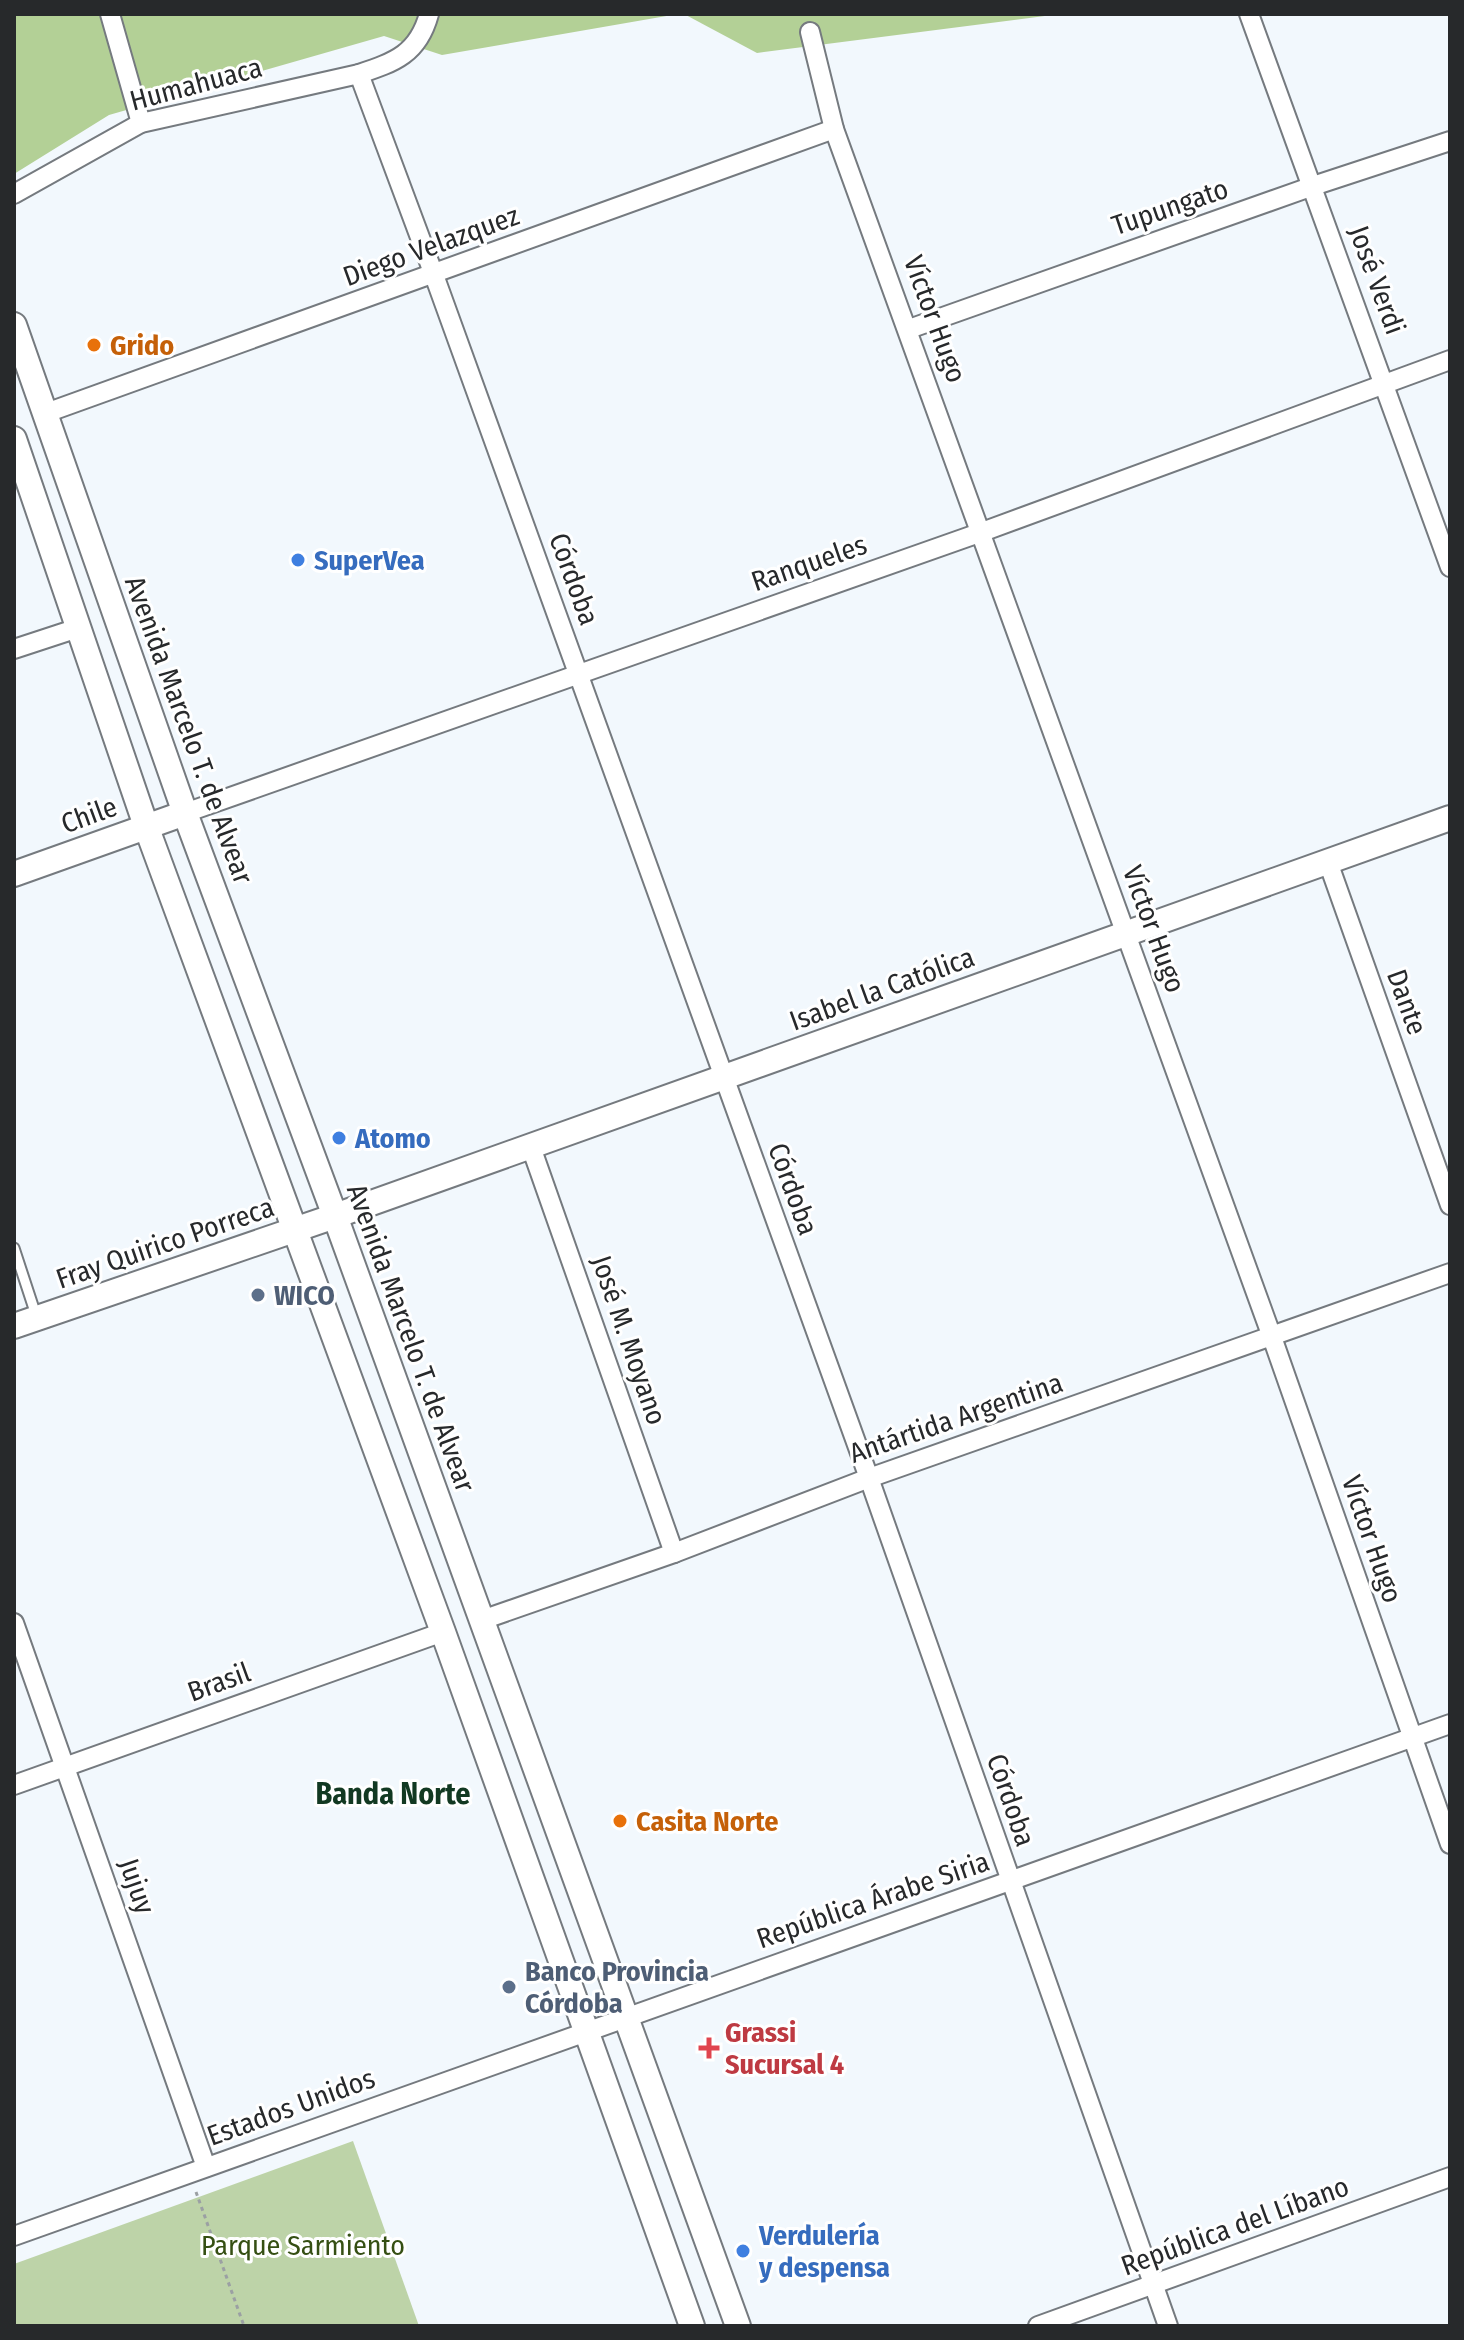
<svg xmlns="http://www.w3.org/2000/svg" width="1464" height="2340" viewBox="0 0 1464 2340" font-family="'Fira Sans Condensed',sans-serif">
<rect width="100%" height="100%" fill="#f2f8fd"/>
<path fill="#bdd3a8" d="M353,2141L419,2326H14V2264Z"/>
<g fill="#b3d096">
<path d="M14,14H678L442,55L384,36L109,115L14,174Z"/>
<path d="M684,14H1060L757,53Z"/>
</g>
<g fill="none" stroke-linecap="round" stroke-linejoin="round">
<g stroke="#757a7f" stroke-width="13">
<path id="service" d="M14,1248L37,1318"/>
</g>
<g stroke="#757a7f" stroke-width="22">
<g id="minor">
<path d="M110,14L141,123"/>
<path d="M1249,14L1450,567"/>
<path d="M810,32L834,129L1272,1337L1450,1844"/>
<path d="M359,74L434,275L869,1478L1168,2326"/>
<path d="M14,194L141,123L359,74C395,62 418,54 429,14"/>
<path d="M909,329L1313,186L1450,141"/>
<path d="M46,413L834,129"/>
<path d="M14,649L78,628"/>
<path d="M185,813L982,532L1450,360"/>
<path d="M1328,862L1450,1205"/>
<path d="M531,1147L674,1553"/>
<path d="M482,1620L674,1553L869,1478L1450,1273"/>
<path d="M14,1623L206,2167"/>
<path d="M14,1785L443,1632"/>
<path d="M14,2236L1450,1724"/>
<path d="M1038,2326L1450,2177"/>
</g>
</g>
<g stroke="#757a7f" stroke-width="28">
<g id="secondary">
<path d="M14,325L185,813L335,1216L738,2326"/>
<path d="M14,439L146,826L443,1632L692,2326"/>
<path d="M14,874L185,813"/>
<path d="M14,1326L335,1216L1450,818"/>
</g>
</g>
<path stroke="#9ba0a3" stroke-width="3" stroke-dasharray="4 4" stroke-linecap="butt" d="M196,2192L244,2326"/>
<use href="#service" stroke="#fff" stroke-width="9"/>
<use href="#minor" stroke="#fff" stroke-width="18"/>
<use href="#secondary" stroke="#fff" stroke-width="24"/>
</g>
<g fill="#e8710a" stroke="#fff" stroke-width="3">
<circle cx="94" cy="345" r="8"/>
<circle cx="620" cy="1821" r="8"/>
</g>
<g fill="#3f7fe0" stroke="#fff" stroke-width="3">
<circle cx="298" cy="560" r="8"/>
<circle cx="339" cy="1138" r="8"/>
<circle cx="743" cy="2251" r="8"/>
</g>
<g fill="#5c6f8a" stroke="#fff" stroke-width="3">
<circle cx="258" cy="1295" r="8"/>
<circle cx="509" cy="1987" r="8"/>
</g>
<path fill="#e0444e" stroke="#fff" stroke-width="3" d="M705 2036h8v8h8v8h-8v8h-8v-8h-8v-8h8z"/>
<g text-anchor="middle" dominant-baseline="central" stroke-width="6" stroke-linejoin="round" paint-order="stroke">
<g font-size="28" fill="#27292b" stroke="#fff">
<text transform="translate(196 84) rotate(-15)">Humahuaca</text>
<text transform="translate(1170 207) rotate(-19)">Tupungato</text>
<text transform="translate(431 246) rotate(-20)">Diego Velazquez</text>
<text transform="translate(1377 280) rotate(70)">José Verdi</text>
<text transform="translate(935 319) rotate(70)">Víctor Hugo</text>
<text transform="translate(809 563) rotate(-19)">Ranqueles</text>
<text transform="translate(574 579) rotate(70)">Córdoba</text>
<text transform="translate(189 730) rotate(70)">Avenida Marcelo T. de Alvear</text>
<text transform="translate(89 815) rotate(-20)">Chile</text>
<text transform="translate(1154 929) rotate(70)">Víctor Hugo</text>
<text transform="translate(882 989) rotate(-20)">Isabel la Católica</text>
<text transform="translate(1407 1002) rotate(70)">Dante</text>
<text transform="translate(793 1189) rotate(70)">Córdoba</text>
<text transform="translate(165 1243) rotate(-19)">Fray Quirico Porreca</text>
<text transform="translate(411 1338) rotate(70)">Avenida Marcelo T. de Alvear</text>
<text transform="translate(629 1340) rotate(71)">José M. Moyano</text>
<text transform="translate(956 1418) rotate(-19)">Antártida Argentina</text>
<text transform="translate(1372 1539) rotate(71)">Víctor Hugo</text>
<text transform="translate(219 1682) rotate(-20)">Brasil</text>
<text transform="translate(1011 1800) rotate(71)">Córdoba</text>
<text transform="translate(137 1886) rotate(71)">Jujuy</text>
<text transform="translate(873 1900) rotate(-19)">República Árabe Siria</text>
<text transform="translate(291 2107) rotate(-20)">Estados Unidos</text>
<text transform="translate(1235 2226) rotate(-20)">República del Líbano</text>
</g>
<g font-size="28" font-weight="bold" fill="#c56008" stroke="#fff" text-anchor="start">
<text x="110" y="345">Grido</text>
<text x="636" y="1821">Casita Norte</text>
</g>
<g font-size="28" font-weight="bold" fill="#366cbe" stroke="#fff" text-anchor="start">
<text x="314" y="560">SuperVea</text>
<text x="355" y="1138">Atomo</text>
<text x="759" y="2235">Verdulería<tspan x="759" dy="32">y despensa</tspan></text>
</g>
<g font-size="28" font-weight="bold" fill="#4e5e75" stroke="#fff" text-anchor="start">
<text x="274" y="1295">WICO</text>
<text x="525" y="1971">Banco Provincia<tspan x="525" dy="32">Córdoba</tspan></text>
</g>
<g font-size="28" font-weight="bold" fill="#be3a42" stroke="#fff" text-anchor="start">
<text x="725" y="2032">Grassi<tspan x="725" dy="32">Sucursal 4</tspan></text>
</g>
<g font-size="28" fill="#354f13" stroke="#fff">
<text x="303" y="2245">Parque Sarmiento</text>
</g>
<g font-size="30" font-weight="bold" fill="#123922" stroke="#fff">
<text x="393" y="1794">Banda Norte</text>
</g>
</g>
<rect width="1464" height="2340" fill="none" stroke="#27292b" stroke-width="32"/>
</svg>
